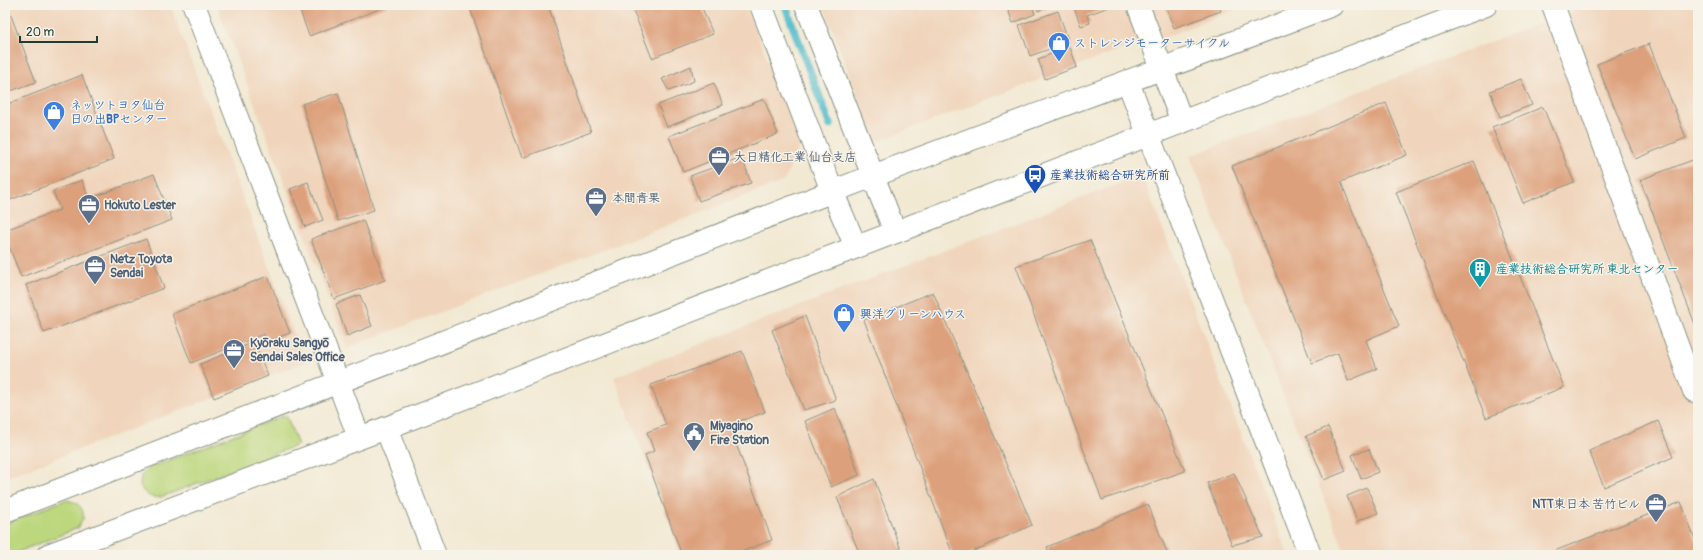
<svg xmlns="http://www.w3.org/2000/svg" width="1703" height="560" viewBox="0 0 1703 560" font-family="Pangolin,'Klee One',sans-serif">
<rect width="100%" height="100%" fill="#f7f3e8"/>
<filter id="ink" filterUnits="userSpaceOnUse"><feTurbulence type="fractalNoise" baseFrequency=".025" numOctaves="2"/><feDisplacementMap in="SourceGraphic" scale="8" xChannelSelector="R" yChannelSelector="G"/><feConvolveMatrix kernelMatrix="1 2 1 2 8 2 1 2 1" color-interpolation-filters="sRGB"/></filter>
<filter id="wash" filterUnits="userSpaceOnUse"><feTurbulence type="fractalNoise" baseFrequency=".012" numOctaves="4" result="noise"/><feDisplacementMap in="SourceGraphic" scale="16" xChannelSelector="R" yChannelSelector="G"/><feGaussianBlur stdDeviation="0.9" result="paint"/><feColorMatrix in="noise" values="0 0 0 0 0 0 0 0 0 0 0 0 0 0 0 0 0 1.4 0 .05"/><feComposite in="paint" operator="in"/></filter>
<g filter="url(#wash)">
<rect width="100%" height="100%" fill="#f2e9d3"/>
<g fill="#f0d5bc">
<path d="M5,5H170L305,362L5,478Z"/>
<path d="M217,5H746L800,144L784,181L347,348Z"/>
<path d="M823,5H1129L1143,41L875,142Z"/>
<path d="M1148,5H1247L1160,39Z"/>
<path d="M1588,5H1698V555H1346L1190,156Z"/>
<path d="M1142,175L1288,555H682L614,377Z"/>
</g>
<g fill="#bcd77d" stroke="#6e8a58">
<path d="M286,415L298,445L161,497C151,499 145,495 140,486L141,476L148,468Z"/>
<path d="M65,500C76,501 85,507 83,519L78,528L10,555H5V524Z"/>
</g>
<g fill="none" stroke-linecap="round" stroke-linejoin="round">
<path stroke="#50bbcc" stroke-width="8" d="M785,5L830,125"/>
</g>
<g id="blocks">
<g fill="#dda07c">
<path d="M5,5H7L36,82L5,93Z"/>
<path d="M298,5H390L309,36Z"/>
<path d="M469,5H548L591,132L522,158Z"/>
<path d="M631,5H710L702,8L713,34L652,58Z"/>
<path d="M1006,5H1032L1035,14L1013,23Z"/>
<path d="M1035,5H1053L1038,11Z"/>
<path d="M1073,5H1114L1087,15L1090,23L1081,26Z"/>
<path d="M1165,5H1219L1221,11L1174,28Z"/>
<path d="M1058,11L1069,42L1030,56L1019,25Z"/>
<path d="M1649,44L1686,138L1635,159L1597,64Z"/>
<path d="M1070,47L1077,67L1045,79L1038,59Z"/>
<path d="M691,66L694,81L669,91L662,79Z"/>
<path d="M82,75L114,159L5,202V105Z"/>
<path d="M1521,79L1532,105L1500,117L1490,91Z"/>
<path d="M714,83L723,105L667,127L658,105Z"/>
<path d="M338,93L374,210L338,221L302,104Z"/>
<path d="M764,99L778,134L683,172L669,136Z"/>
<path d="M1386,103L1407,155L1341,182L1399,326L1366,340L1377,369L1348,381L1338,353L1312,363L1232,166Z"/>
<path d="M1543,107L1574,182L1523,203L1492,127Z"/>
<path d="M742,157L751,183L699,201L690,176Z"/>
<path d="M1698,158V332L1640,180Z"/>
<path d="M1474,161L1564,387L1486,418L1396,192Z"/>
<path d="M154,174L172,220L21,277L5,236V230L60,210L53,191L82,180L89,199Z"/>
<path d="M308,182L323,220L305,227L290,189Z"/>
<path d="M363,220L385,280L334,299L311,239Z"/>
<path d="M146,239L164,288L44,333L26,285Z"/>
<path d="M1090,240L1185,471L1102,500L1016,266Z"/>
<path d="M268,276L290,333L266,342L264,334L191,363L172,314Z"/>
<path d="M933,292L1032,525L965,555H953L864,320Z"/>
<path d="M360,295L372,326L347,336L336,304Z"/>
<path d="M805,316L836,400L804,410L772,330Z"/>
<path d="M254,342L268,376L214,398L200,364Z"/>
<path d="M742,351L765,412L729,425L772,540L733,555H682L645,455L654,451L647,432L666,425L651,385Z"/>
<path d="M835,408L859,475L831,487L805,421Z"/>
<path d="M1658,421L1673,457L1604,487L1589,451Z"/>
<path d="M1328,427L1346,471L1324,480L1306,436Z"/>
<path d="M1369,449L1378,472L1361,479L1352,455Z"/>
<path d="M1234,473L1263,537L1232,545L1207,483Z"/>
<path d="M874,479L903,555H860L837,497Z"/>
<path d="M1367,488L1378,513L1357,521L1347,496Z"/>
<path d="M1681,502L1698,547V555H1544Z"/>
<path d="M1148,504L1168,555H1050L1047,547Z"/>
</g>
</g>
</g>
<g filter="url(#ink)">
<use href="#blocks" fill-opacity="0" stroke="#889384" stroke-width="1"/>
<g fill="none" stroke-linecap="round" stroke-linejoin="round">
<g stroke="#889384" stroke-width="24">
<g id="minor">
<path d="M194,5L359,437"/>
<path d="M761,5L832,191L856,247"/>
<path d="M806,5L895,232"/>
<path d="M1138,5L1182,122"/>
<path d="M1553,5L1694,391"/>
<path d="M1128,82L1310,555"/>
<path d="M386,428L435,555"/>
<path d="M5,511C280,404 555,297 831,192C997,128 1165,69 1332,5"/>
<path d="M48,555L386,428L1486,5"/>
</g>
</g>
<use href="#minor" stroke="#fff" stroke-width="22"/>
</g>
</g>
<defs>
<g id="shop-pin" transform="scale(1.15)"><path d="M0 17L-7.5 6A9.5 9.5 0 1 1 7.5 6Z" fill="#3f7fe0" stroke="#f7f3e8"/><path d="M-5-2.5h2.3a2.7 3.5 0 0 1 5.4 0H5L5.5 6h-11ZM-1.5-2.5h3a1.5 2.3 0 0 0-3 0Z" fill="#fff"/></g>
<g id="office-pin" transform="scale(1.15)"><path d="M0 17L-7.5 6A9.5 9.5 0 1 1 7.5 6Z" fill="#5c6f8a" stroke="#f7f3e8"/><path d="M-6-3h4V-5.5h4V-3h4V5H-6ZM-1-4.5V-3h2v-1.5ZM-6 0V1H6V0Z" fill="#fff"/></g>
<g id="bus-pin" transform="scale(1.15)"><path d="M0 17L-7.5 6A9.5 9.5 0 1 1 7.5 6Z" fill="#1a4fb4" stroke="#f7f3e8"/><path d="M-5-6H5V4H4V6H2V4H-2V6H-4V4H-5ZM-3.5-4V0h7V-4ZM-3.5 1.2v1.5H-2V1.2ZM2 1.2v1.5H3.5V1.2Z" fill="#fff"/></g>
<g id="building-pin" transform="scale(1.15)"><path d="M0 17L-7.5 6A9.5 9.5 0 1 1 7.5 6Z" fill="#0f9aa8" stroke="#f7f3e8"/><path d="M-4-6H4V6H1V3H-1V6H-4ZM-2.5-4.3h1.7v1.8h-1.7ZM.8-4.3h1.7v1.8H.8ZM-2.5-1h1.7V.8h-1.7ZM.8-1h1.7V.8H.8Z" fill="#fff"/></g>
<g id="civic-pin" transform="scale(1.15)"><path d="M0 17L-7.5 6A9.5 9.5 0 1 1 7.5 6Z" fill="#5c6f8a" stroke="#f7f3e8"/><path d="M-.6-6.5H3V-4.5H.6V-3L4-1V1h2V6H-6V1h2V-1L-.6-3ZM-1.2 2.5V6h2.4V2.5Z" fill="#fff"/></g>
</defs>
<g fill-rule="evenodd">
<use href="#shop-pin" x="1059" y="43"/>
<use href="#shop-pin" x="54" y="112"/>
<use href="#office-pin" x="719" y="157"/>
<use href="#bus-pin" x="1035" y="175"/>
<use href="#office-pin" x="596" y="198"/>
<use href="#office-pin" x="89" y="205"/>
<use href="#office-pin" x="95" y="266"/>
<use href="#building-pin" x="1480" y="269"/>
<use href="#shop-pin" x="844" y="314"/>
<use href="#office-pin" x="234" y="350"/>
<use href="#civic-pin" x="694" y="433"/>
<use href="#office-pin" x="1656" y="504"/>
</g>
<g text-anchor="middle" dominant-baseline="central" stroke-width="3" stroke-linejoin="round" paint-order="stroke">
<g font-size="12" font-weight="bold" fill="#366cbe" stroke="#f7f3e8" text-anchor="start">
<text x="1074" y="43">ストレンジモーターサイクル</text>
<text x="70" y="105">ネッツトヨタ仙台<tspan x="70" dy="14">日の出BPセンター</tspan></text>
<text x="860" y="314">興洋グリーンハウス</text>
</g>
<g font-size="12" font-weight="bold" fill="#4e5e75" stroke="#f7f3e8" text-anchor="start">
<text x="734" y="157">大日精化工業 仙台支店</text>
<text x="612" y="198">本間青果</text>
<text x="104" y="205">Hokuto Lester</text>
<text x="110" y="259">Netz Toyota<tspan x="110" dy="14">Sendai</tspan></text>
<text x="250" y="343">Kyōraku Sangyō<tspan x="250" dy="14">Sendai Sales Office</tspan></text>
<text x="710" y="426">Miyagino<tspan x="710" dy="14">Fire Station</tspan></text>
<text x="1640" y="504" text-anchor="end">NTT東日本 苦竹ビル</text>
</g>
<g font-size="12" font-weight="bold" fill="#164399" stroke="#f7f3e8" text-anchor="start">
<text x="1050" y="175">産業技術総合研究所前</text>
</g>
<g font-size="12" font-weight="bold" fill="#0d838f" stroke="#f7f3e8" text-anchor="start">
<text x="1496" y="269">産業技術総合研究所 東北センター</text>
</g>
</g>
<rect width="1703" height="560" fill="none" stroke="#f7f3e8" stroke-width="20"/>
<path d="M20 36v6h77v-6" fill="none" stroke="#1f3d34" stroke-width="2"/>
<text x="26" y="36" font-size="12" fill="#1f3d34" stroke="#f7f3e8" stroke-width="3" paint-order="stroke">20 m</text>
</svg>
